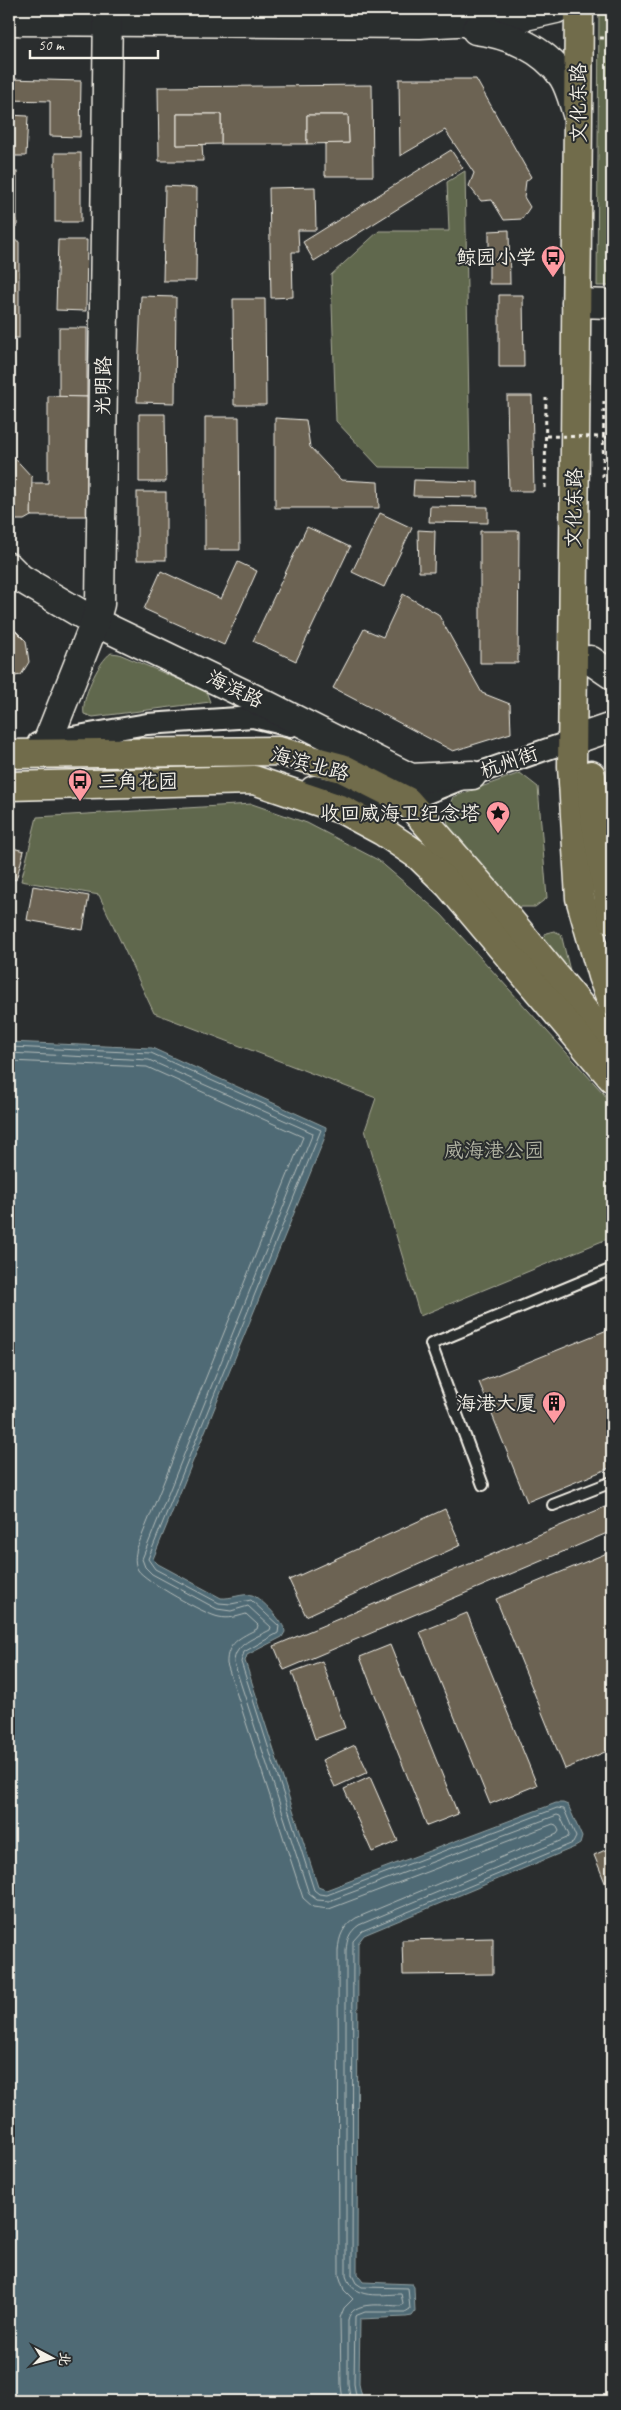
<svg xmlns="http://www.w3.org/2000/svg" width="621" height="2410" viewBox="0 0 621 2410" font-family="Caveat,'LXGW WenKai TC',sans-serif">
<rect width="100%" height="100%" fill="#2a2d2e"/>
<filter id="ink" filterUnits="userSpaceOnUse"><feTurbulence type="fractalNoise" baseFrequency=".02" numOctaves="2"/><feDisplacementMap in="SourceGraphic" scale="10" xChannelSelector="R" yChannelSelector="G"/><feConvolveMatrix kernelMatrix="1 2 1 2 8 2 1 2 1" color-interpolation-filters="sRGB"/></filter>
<g filter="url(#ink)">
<g fill="#60674d" stroke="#aaac9a">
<path d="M599,9H612V286H597Z"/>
<path d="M465,171L470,468L379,467L336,421L331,275L379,231H449L447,182Z"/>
<path d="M609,328H612V658L609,654Z"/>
<path d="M111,653L119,654L206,691L210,702L93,717L84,714C81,699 98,662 111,653Z"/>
<path d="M520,773L538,787L547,898L535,907H516L449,830L446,813L453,797Z"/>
<path d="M252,804L307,823L378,860L441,914L604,1094L612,1107V1237L420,1316L365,1130L376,1098L154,1013L99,895L21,881L37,817Z"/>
<path d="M554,931L561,934L573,983L542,939L546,933Z"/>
</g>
<path fill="#4f6a74" stroke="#91a0a2" d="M9,1042L152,1048L326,1127L325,1137L153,1559L158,1564L221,1598C231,1599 243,1593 252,1595C261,1598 285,1623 285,1632L282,1637L247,1655L245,1661L318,1887L326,1890L556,1803H563L568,1805L582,1837L580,1844L575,1847L364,1935L358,1943L357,2274L363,2282L412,2284L414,2287L415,2312L412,2316L406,2317L360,2319L359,2384L363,2401H9Z"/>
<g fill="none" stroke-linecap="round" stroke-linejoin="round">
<g stroke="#b2bbba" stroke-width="1">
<path d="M9,1047L151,1053L321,1130L148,1559L155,1569L219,1603L231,1604L251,1600L279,1626L278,1633L244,1652L241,1662L314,1890L319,1894L327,1895L557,1808L564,1809L576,1837L573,1843L362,1931L353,1941L352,2275L356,2283L362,2287L408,2288L410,2309L405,2312H365L355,2316L354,2384L357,2401"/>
<path d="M9,1053L149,1060L313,1133L142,1559L145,1567L152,1574L217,1609L231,1611L248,1606L271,1627L270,1630C255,1638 234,1644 234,1663L309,1894L317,1900L329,1901L557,1815L560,1816L569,1835L567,1838L359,1925C349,1932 347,1939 346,1951V2276C354,2301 380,2294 401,2294L403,2303L401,2306C385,2306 352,2299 348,2320V2384L351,2401"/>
<path d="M9,1061L147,1067L303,1137L137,1548C135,1556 134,1563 138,1570C145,1581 206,1615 219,1617C229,1619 236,1617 246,1614L258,1625L257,1629C241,1637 226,1643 227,1664L303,1898L313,1907L329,1909L553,1824L556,1825L559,1831L557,1834L356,1918C343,1926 339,1936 338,1951L339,2275L344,2290L353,2299L344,2308L340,2318L341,2385L343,2401"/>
</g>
</g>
<g fill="#6c6353" stroke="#f4f1e8">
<path d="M9,79L81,81L80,137L50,136V101L9,100Z"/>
<path d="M399,79H476L531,177L526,181L524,197L530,207L522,219L504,220L492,200L481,201L469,186L474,173L445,130L400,156Z"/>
<path d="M372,85L373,176H325V143H349L348,115H307V144H221V114H177V145L202,144L203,161H159L158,87Z"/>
<path d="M177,114H221V144L177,145Z"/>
<path d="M9,115L28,116L26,156H9Z"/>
<path d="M307,115H348L349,143L307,144Z"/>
<path d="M451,150L463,168L314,261L303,242Z"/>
<rect x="55" y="153" width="26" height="69"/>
<rect x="9" y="172" width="8" height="54"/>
<path d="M165,186L197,188L196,281H163Z"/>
<path d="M315,187L316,230H298L299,252H292L293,297L271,298L269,188Z"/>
<path d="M509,230L510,284H489V231Z"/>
<path d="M58,240H87L86,311L56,310Z"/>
<rect x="9" y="241" width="10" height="97"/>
<path d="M499,295H523L524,367H499Z"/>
<path d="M141,296L176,297L175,403L137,402Z"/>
<path d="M233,299H265L266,405H234Z"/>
<rect x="59" y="328" width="28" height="69"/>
<path d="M48,396L87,397V516H31V483H48Z"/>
<path d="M507,396H532L534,491H509Z"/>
<path d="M139,414H165L166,482H139Z"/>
<path d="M205,417H239L240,550H205Z"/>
<path d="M275,418L306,420L310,447L341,480L378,482L379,508H275Z"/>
<path d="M9,452L32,477L31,516L24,520H16L9,516Z"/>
<path d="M414,480L478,482V497L413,496Z"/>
<rect x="137" y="492" width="29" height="68"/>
<path d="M430,506L488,507V523L429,522Z"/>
<path d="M380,513L412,528L384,587L352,572Z"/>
<path d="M307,527L350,547L296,661L253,641Z"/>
<path d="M418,530L435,531L434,572H419Z"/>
<path d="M480,531H519L518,663H480Z"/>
<path d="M238,562L257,571L224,645L144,609L161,571L221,599Z"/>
<path d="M403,594L438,614L482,693L510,704L511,733L453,751L333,688L364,629L383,637Z"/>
<path d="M9,624L26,641L29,662L21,675L9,677Z"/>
<path d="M9,847L24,851L16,880L9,878Z"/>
<path d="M33,886L89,896L83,930L27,920Z"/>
<path d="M612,1328V1467L527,1502L479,1382Z"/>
<path d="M612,1504V1531L284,1670L274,1646Z"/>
<path d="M445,1509L461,1545L306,1616L289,1580Z"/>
<path d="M612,1551V1749L565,1769L496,1599Z"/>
<path d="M467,1613L537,1785L490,1804L420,1632Z"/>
<path d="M390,1645L458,1814L427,1826L360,1657Z"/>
<path d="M322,1661L345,1728L315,1739L292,1672Z"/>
<path d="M355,1745L368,1772L335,1787L322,1760Z"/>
<path d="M370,1777L398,1841L372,1852L344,1789Z"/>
<path d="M612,1847V1900L594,1855Z"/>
<path d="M493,1938V1974L403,1975L402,1940Z"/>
</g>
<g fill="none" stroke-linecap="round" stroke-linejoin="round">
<g stroke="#f4f1e8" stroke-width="14">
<g id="lane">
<path d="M483,1485L431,1344L612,1269"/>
<path d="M553,1505L612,1482"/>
</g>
</g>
<g stroke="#f4f1e8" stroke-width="24">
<g id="street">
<path d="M38,743L147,724L253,717L291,726"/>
<path d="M407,801L472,775L571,741"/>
</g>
</g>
<g stroke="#f4f1e8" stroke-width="31">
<g id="secondary">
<path d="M9,21L420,24L512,19L556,9"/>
<path d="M476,30C509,34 544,49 563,77C570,88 573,102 577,114"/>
<path d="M576,303L612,304"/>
<path d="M9,567L20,578L95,622L255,699L411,778L472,775"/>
<path d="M590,660L612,675"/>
<path d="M571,741L612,727"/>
<path d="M43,753L95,622L100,604L108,9"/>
<path d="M314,790C349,796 370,805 407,801"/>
</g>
</g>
<g stroke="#f4f1e8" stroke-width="31">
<g id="primary">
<path d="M579,9L572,766L580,898L602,976L612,1002"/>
<path d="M9,754L278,751L342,768L407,801L489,895L612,1045"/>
<path d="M591,775L593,806L612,919"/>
<path d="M9,786L254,780L343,810L382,831L419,856L449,885L612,1078"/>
</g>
</g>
<g stroke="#f4f1e8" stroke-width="3" stroke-dasharray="4 4" stroke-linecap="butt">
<path d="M600,38H612"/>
<path d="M603,437L612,438"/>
<path d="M603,477L604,398"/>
<path d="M545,488L546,398"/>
</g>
<use href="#lane" stroke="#2a2d2e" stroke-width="10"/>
<use href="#street" stroke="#2a2d2e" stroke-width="20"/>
<use href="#secondary" stroke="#2a2d2e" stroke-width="28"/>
<use href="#primary" stroke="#716c4b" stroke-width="28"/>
<path stroke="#f4f1e8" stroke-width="3" stroke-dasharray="4 4" stroke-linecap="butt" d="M546,436L603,437"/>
</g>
</g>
<defs>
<g id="bus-pin" transform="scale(1.25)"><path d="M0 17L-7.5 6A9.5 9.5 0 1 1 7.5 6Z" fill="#ff9aa2" stroke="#2a2d2e"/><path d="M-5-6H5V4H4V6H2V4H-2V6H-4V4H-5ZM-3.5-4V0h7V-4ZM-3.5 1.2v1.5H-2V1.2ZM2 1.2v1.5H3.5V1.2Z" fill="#111"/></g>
<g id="sight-pin" transform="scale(1.25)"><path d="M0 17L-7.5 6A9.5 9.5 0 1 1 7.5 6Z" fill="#ff9aa2" stroke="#2a2d2e"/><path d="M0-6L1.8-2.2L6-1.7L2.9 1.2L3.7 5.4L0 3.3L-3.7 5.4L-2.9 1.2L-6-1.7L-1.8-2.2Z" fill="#111"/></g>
<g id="building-pin" transform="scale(1.25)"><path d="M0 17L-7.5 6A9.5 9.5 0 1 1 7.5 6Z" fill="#ff9aa2" stroke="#2a2d2e"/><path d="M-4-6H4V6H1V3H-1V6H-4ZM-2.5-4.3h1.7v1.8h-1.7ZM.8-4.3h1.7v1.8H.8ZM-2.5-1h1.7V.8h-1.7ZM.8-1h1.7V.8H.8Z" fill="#111"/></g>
</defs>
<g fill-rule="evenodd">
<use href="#bus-pin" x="553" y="257"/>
<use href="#bus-pin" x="80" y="781"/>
<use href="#sight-pin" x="498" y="813"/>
<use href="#building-pin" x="554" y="1403"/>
</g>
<g text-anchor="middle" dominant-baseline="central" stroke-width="4" stroke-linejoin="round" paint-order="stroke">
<g font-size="20" fill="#f4f1e8" stroke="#2a2d2e">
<text transform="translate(578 103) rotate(-90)">文化东路</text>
<text transform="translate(103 386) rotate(-89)">光明路</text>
<text transform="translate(574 508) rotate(-89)">文化东路</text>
<text transform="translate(235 689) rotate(26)">海滨路</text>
<text transform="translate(509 762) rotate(-19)">杭州街</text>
<text transform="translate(310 764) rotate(15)">海滨北路</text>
</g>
<g font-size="20" fill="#f4f1e8" stroke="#2a2d2e" text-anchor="end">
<text x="536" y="257">鲸园小学</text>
<text x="98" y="781" text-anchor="start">三角花园</text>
<text x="480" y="813">收回威海卫纪念塔</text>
<text x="536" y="1403">海港大厦</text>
</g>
<g font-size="20" fill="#b1b3a2" stroke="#2a2d2e">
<text x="494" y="1150">威海港公园</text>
</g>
</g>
<rect width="621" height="2410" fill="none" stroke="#2a2d2e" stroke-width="30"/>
<rect x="15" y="15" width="591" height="2380" fill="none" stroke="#f4f1e8" stroke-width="2" filter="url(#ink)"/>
<g transform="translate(52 2358) rotate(96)" stroke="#2a2d2e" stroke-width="4" paint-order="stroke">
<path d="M0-4L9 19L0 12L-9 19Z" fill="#f4f1e8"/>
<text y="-8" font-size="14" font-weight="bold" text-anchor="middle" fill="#f4f1e8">北</text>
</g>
<path d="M30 50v8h128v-8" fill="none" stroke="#f4f1e8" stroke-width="2.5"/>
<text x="38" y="50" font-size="15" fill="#f4f1e8" stroke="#2a2d2e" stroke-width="4" paint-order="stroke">50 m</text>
</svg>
